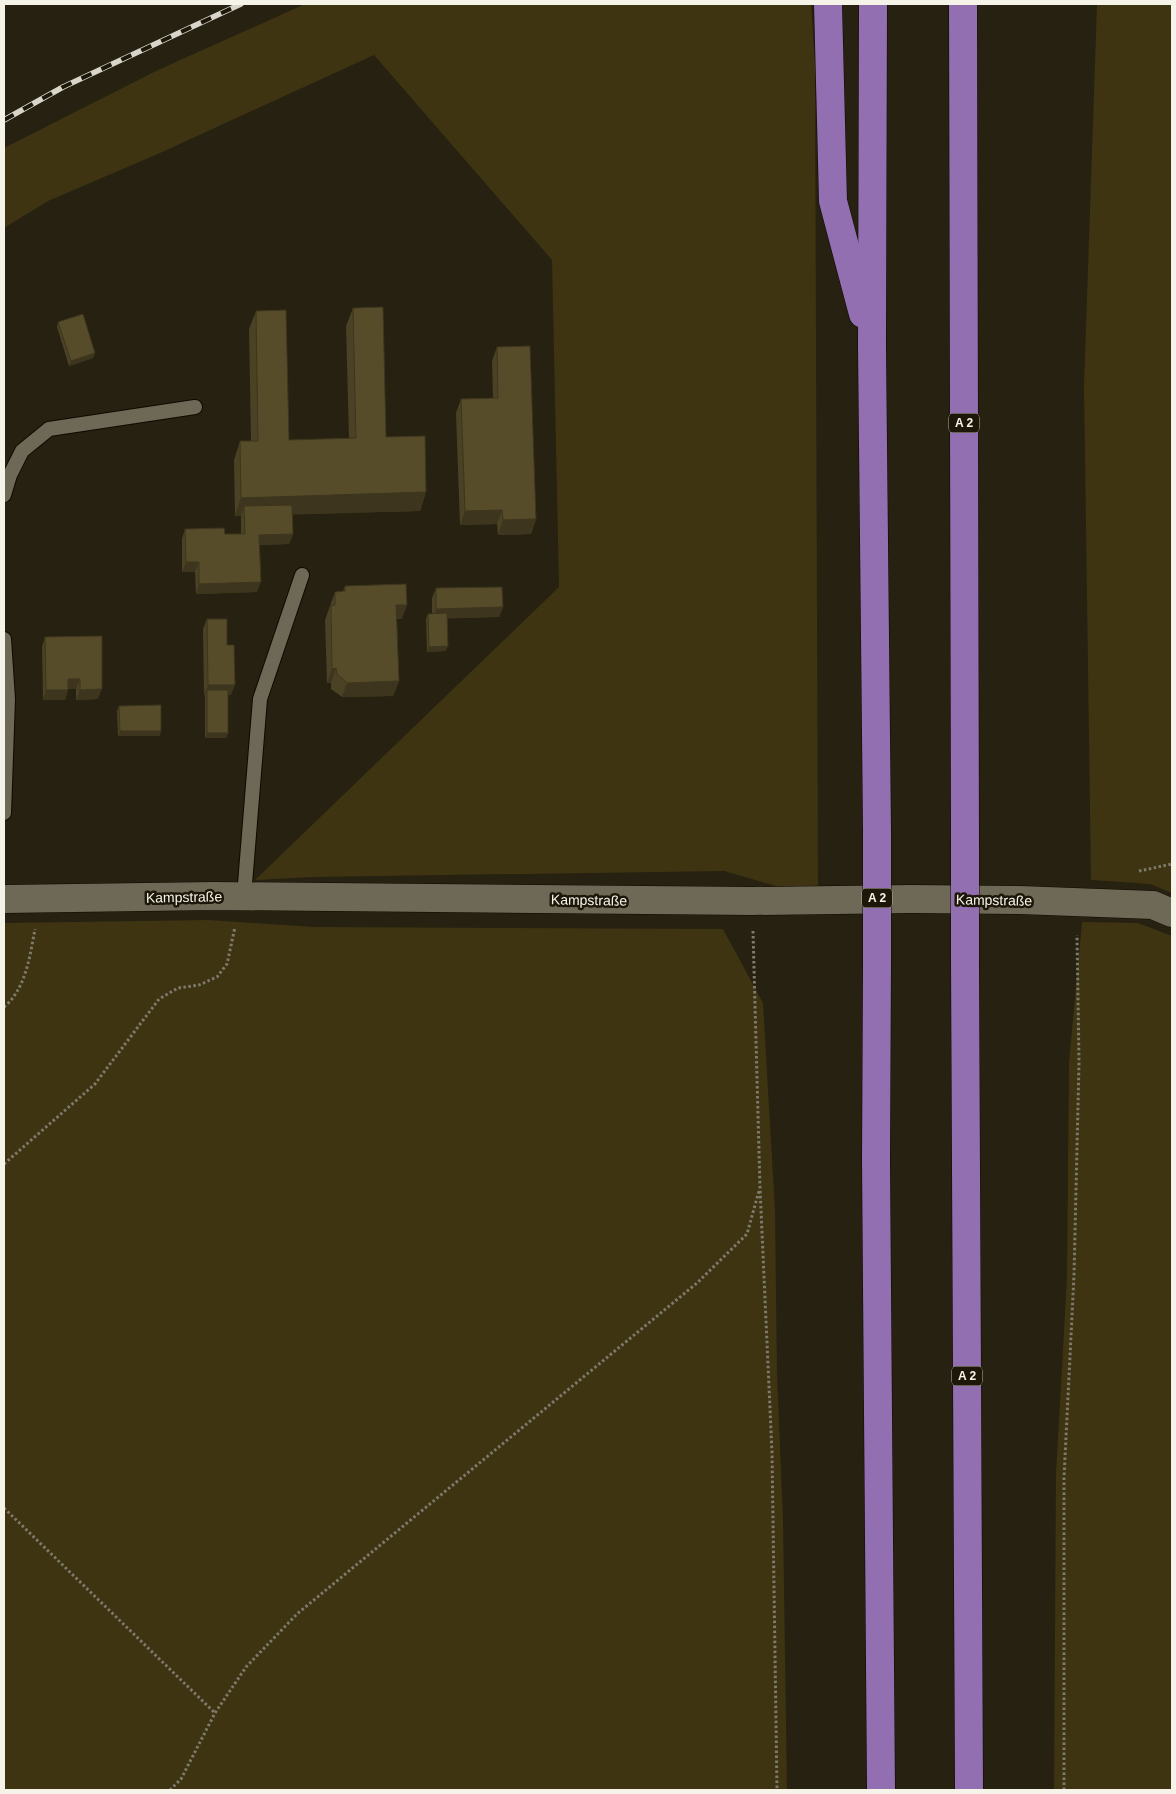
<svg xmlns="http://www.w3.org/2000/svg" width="1176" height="1794" viewBox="0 0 1176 1794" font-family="Arial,sans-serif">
<rect width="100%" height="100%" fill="#262111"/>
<g fill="#3e3412">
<path d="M305,4H811L815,64L818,886H776L724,871L312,877L255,880L559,587L552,260L374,55L160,153L48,201L4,228V148L158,70Z"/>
<path d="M1097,4H1172V893L1150,884L1091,880L1084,386Z"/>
<path d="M209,920L314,927L723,929L763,1003L775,1210L777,1374L783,1519L787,1790H4V923Z"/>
<path d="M1082,922L1138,923L1172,936V1790H1054L1056,1474L1067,1277L1069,1062Z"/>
</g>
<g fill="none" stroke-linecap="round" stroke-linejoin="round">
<g stroke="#0f0a00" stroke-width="16">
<g id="service">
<path d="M4,495L10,475L22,451L49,429L195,407"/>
<path d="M4,639L8,699L4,813"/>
<path d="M244,896L260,699L302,575"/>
</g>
</g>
<g stroke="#0f0a00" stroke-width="29">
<path id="minor" d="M4,899L214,896L753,901L911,899L1020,900L1153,905L1172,913"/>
</g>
<g stroke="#0f0a00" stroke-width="29">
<g id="motorway">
<path d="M828,4L833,201L863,314"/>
<path d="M873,4L872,347L877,831"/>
<path d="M963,4L965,842"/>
<path d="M965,962L969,1790"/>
<path d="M877,965L876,1161L881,1790"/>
</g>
</g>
<g stroke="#7e7a6c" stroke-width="3" stroke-dasharray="2.5 2.5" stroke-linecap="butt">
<path d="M1139,871L1172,864"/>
<path d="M753,931L760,1188L772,1453L777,1790"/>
<path d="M4,1007C26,989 30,955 35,929"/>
<path d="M4,1164L95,1084L159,999L178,988L199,985L217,977L227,964L235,927"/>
<path d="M4,1508L215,1713"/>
<path d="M170,1790L181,1779L215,1713L246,1667L297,1614L697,1283L747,1234L759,1191"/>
<path d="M1064,1790V1478L1074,1275L1079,1063L1077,935"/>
</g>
<use href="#service" stroke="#6e6956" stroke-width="14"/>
<use href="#minor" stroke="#6e6956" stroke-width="28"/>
<use href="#motorway" stroke="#926fb1" stroke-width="28"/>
<g stroke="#d8d5ca" stroke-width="5.5">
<path id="rail" d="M4,120L63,87L241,4"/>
</g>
<use href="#rail" stroke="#1c1708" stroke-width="4" stroke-dasharray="11" stroke-linecap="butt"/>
<g stroke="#0f0a00" stroke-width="29" stroke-linecap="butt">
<g id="motorway-bridge">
<path d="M877,831V965"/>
<path d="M965,842V962"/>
</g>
</g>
<use href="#motorway-bridge" stroke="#926fb1" stroke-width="28"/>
</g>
<g fill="#4b4124">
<path d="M353,308L386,437L426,492L420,511L292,514L293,534L289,544L259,545L257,592L196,594L195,572H182V539L185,529L225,534H241V516H235L234,460L240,441H251L249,329L256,311L289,440L349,438L346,326Z"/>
<path d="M58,322L95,353L93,358L69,366L57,327Z"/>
<path d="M497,347L536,519L531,534L498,535L497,524L460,525L456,413L461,399L493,398L492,361Z"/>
<path d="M345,586L402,619H397L399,681L393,696L342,697L331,689V683H327L325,620L335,592L343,591Z"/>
<path d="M436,588L503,607L499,617L447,618L446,651L427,652L426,619L428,614H432V598Z"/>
<path d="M207,619L227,645L231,695H228V733L226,738H205V695H204L203,629Z"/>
<path d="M45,637L98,699L76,700V689H68L65,700H43L42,647Z"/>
<path d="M119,706L160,736H118L117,711Z"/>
</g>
<g fill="#3d351d">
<path d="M95,353L93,358L69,366L71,361Z"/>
<path d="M426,492L420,511L245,516L244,506L241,516H235L241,498Z"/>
<path d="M502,510L497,524L460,525L465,511Z"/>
<path d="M536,519L531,534L498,535L503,520Z"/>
<path d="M293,534L289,544L256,545L259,535Z"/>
<path d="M186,562H199L195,572H182Z"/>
<path d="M261,582L257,592L196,594L199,584Z"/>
<path d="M396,605H407L402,619H391Z"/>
<path d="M503,607L499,617L433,619L436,609Z"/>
<path d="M448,646L446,651L427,652L429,647Z"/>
<path d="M336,668L331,683H327L332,669Z"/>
<path d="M68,679H80L76,689H64Z"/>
<path d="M399,681L393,696L342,697L347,683Z"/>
<path d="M208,685H235L231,695H207V690L205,695H204Z"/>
<path d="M102,689L98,699L76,700L80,690Z"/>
<path d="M46,690H68L65,700H43Z"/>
<path d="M120,731H161L160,736H118Z"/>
<path d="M207,733H228L226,738H205Z"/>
</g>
<g fill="#574c2a" stroke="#3d351d">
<path d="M383,307L386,437L425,436L426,492L241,498L240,441H258L256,311L286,310L289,440L356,438L353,308Z"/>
<path d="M83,314L95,353L71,361L58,322Z"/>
<path d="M530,346L536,519L503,520L502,510L465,511L461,399L498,398L497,347Z"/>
<path d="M292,505L293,534L259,535L261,582L199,584V562H186L185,529L224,528L225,534H245L244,506Z"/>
<path d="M406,584L407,605H396L399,681L347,683L337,674L336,668L332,669L331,606L335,605V592L345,591V586Z"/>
<path d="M502,587L503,607L436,609V588Z"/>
<path d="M447,613L448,646L429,647L428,614Z"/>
<path d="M207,619H227V645H234L235,685H208Z"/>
<path d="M102,636V689L80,690V679H68V690H46L45,637Z"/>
<rect x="207" y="690" width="21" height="43"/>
<path d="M161,705V731H120L119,706Z"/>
</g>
<g text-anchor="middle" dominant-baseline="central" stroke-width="5" stroke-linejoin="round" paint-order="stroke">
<g fill="#1c1708" stroke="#b5b1a6" stroke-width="1">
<rect x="949" y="413.5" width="30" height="19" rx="4"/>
<rect x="862" y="888.5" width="30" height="19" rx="4"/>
<rect x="952" y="1366.5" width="30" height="19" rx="4"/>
</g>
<g font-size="12" font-weight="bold" fill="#f6f3e9">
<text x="964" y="423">A 2</text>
<text x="877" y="898">A 2</text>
<text x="967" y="1376">A 2</text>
</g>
<g font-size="14" fill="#f6f3e9" stroke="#1c1708">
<text transform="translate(184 897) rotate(-1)">Kampstraße</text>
<text transform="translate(589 900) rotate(1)">Kampstraße</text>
<text transform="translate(994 900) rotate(1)">Kampstraße</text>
</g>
</g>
<rect width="1176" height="1794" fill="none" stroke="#f6f3e9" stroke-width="10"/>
</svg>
